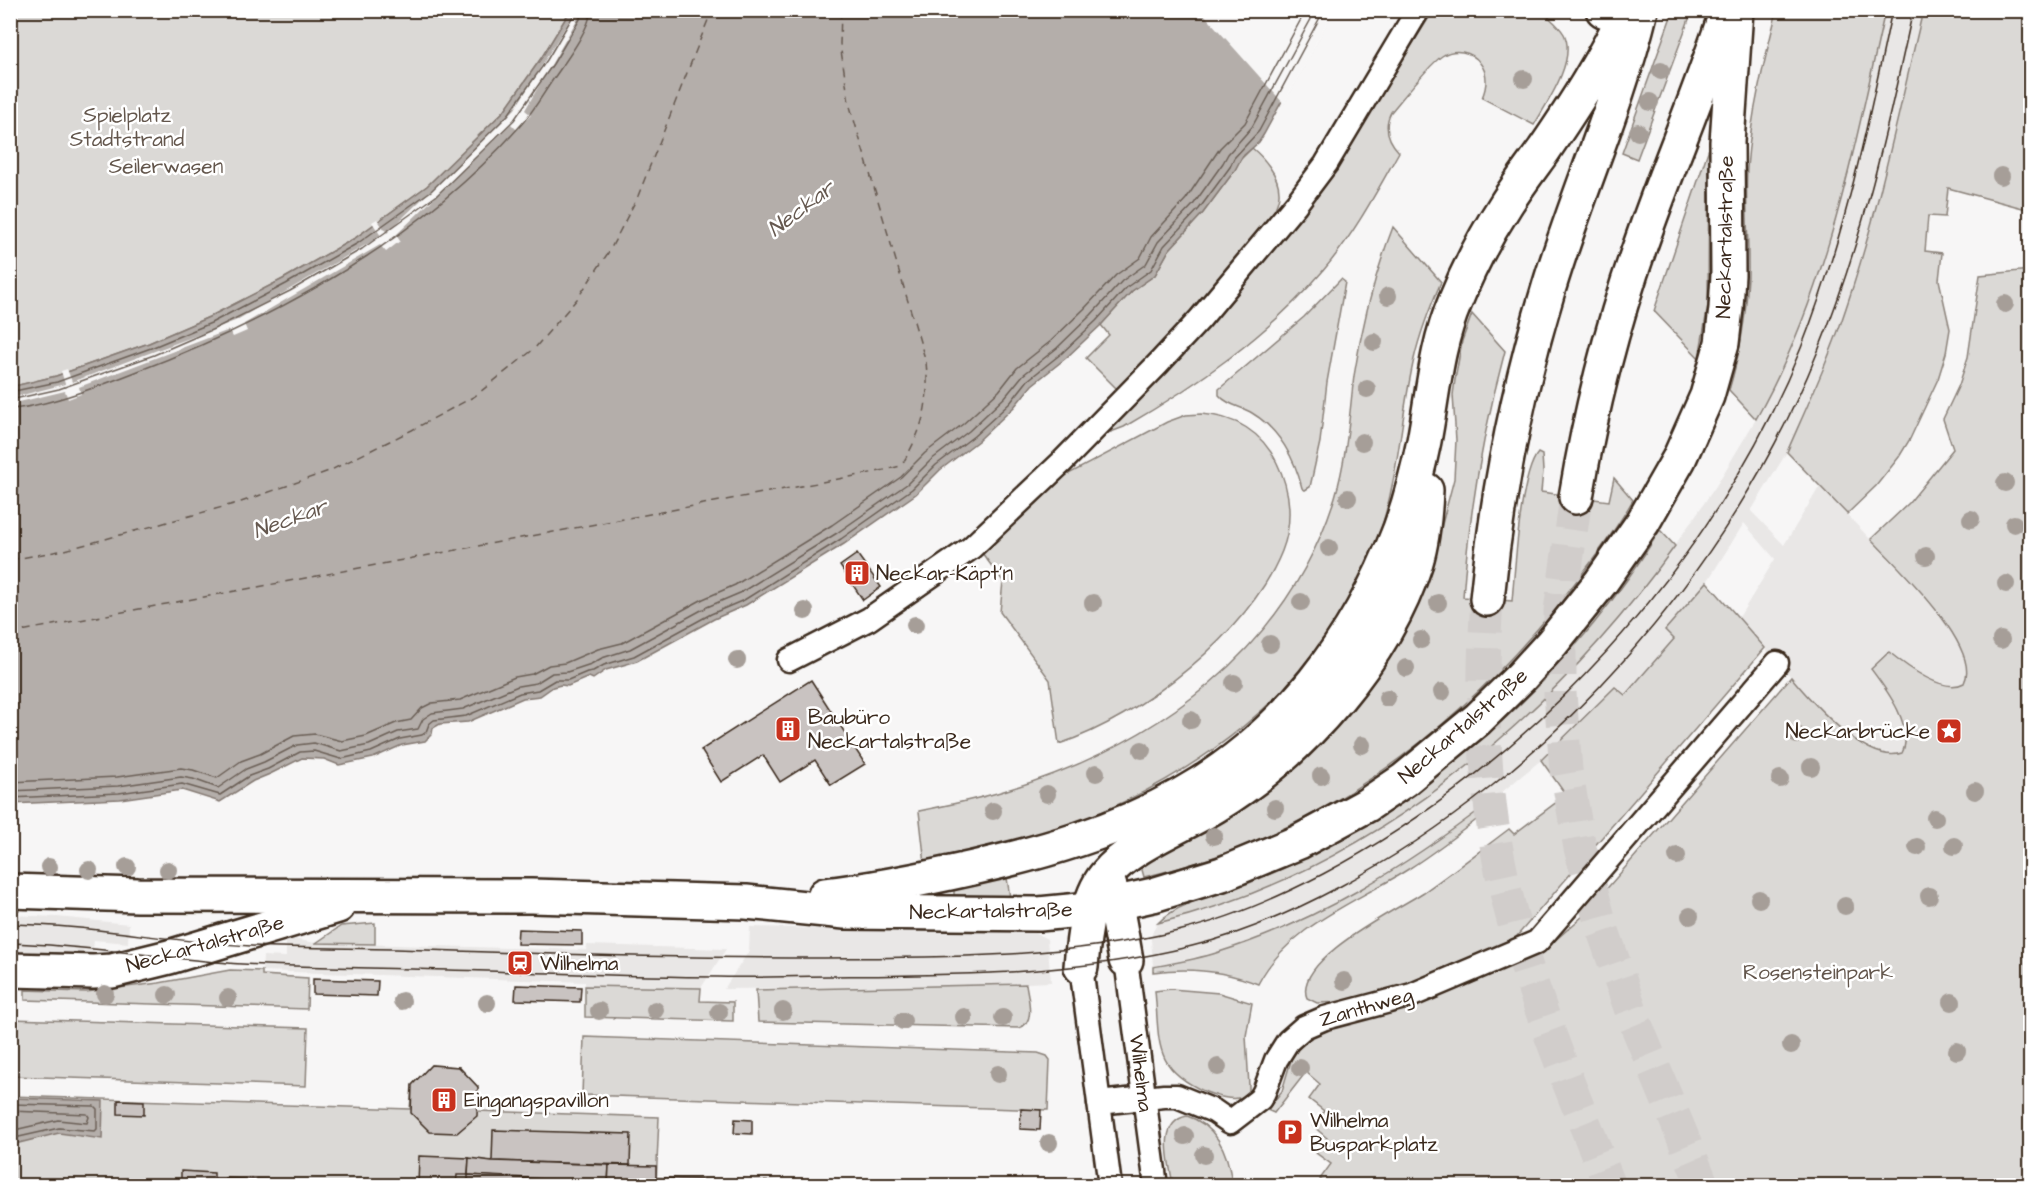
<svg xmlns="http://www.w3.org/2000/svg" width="2041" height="1196" viewBox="0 0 2041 1196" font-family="'Architects Daughter',sans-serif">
<rect width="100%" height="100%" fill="#f7f6f6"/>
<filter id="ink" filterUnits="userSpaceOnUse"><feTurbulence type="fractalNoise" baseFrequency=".0167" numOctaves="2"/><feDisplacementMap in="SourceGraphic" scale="12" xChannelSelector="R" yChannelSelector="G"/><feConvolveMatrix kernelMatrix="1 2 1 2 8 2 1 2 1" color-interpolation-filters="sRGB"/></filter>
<g filter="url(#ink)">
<g fill="#e9e7e6">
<path d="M1885,11H1923L1881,191L1846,308L1829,353L1787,452L1751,511L1784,545L1820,486L1921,593L1941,616L1956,639L1965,661L1967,673L1964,683L1955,686L1932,680L1909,668L1889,652L1883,685L1891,697L1901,721L1906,734L1904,750L1900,754L1880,752L1849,735L1823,712L1738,619L1775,559L1744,523L1707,582L1665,630L1674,639L1624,696L1615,687L1541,760L1490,802L1404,864L1329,906L1256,939L1218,952L1153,967L1151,939L1153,931L1158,923L1242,898L1311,866L1382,826L1422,800L1460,771L1508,731L1553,689L1627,609L1664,561L1716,486L1762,409L1791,347L1808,305L1842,195Z"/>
<path d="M11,915L57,917L129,924L128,943L94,940L92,958L11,951Z"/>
<path d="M750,927L924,931L1023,930L1034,932L1047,939L1051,982L927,987L724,989L749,951Z"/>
<path d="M286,938L316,943L586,950L587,945L726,949L701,988L585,986V982L262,971L263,956L286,957Z"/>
</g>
<g fill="#dbd9d6" stroke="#8b827a" stroke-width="1.5">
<path d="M10,11H570L542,57L504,111L427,186L355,238L283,279L209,317L149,343L56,376L11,387Z"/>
<path d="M1433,11H1542C1549,18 1559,25 1564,34C1577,60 1547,103 1534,125L1482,98C1487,86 1489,74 1480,63C1472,51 1454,48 1442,56C1429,65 1402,99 1391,112C1383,127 1388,140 1399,152C1376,193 1353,236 1322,272C1267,336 1197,385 1124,427L1111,432L1113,426L1335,169Z"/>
<path d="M1673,11H1692L1637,159L1622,153Z"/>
<path d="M1777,11H1885C1854,149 1827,294 1756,419L1729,390C1740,354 1746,315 1748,277C1749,241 1745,204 1747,168C1751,114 1764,62 1777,11Z"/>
<path d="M1923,11H2030V210L1948,188L1945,217L1928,216L1925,251L1942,253L1939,280L1950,329L1946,353L1938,379L1910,439L1899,457L1876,486L1847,514L1787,452C1808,404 1830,357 1846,308C1879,210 1899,110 1923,11Z"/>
<path d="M1252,148C1263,157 1279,175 1279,192C1280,201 1274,211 1270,219L1194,311L1117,389L1086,358L1109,335L1101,325L1132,291L1155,275L1169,250L1203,213L1235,170L1238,162Z"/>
<path d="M1709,148L1708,305L1699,358L1654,311Z"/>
<path d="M1393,227L1441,282C1430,307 1420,333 1414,359C1401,415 1399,473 1381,529C1328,691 1186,788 1031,839C996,850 960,856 925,864L919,811C949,805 979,799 1007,790C1156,745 1287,650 1335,497C1347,457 1349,417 1354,376C1362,325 1374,276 1393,227Z"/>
<path d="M2030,270V1185H1328L1320,1179L1331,1164L1316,1153L1327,1138L1313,1126L1324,1111L1309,1099L1320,1084L1306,1072L1274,1113L1267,1110L1282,1091L1292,1057L1305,1041L1320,1032L1545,949L1583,916L1791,677C1812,702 1866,765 1902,753C1915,727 1886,689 1871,669L1889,652C1905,665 1943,695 1964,683C1983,647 1895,564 1871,539L1909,503L1953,449L1943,419L1959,385L1968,357L1980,275Z"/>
<path d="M1341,279L1345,282L1327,382L1320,442L1310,487L1305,490L1302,488C1295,459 1279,429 1252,413C1242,407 1227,405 1219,395V389L1304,317Z"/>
<path d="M1472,314L1505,351C1483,432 1469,513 1463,597L1512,601C1515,569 1520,474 1538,453L1542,455L1543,471L1541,492L1609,501L1614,478L1633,500C1611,538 1583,573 1556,607C1448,739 1312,839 1144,877L1139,859L1432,562L1454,479L1456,440L1453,395L1455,380L1462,341Z"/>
<path d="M1201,414C1235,416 1262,432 1277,463C1291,491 1293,523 1282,551C1250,632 1140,718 1059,744L1050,680L1000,612L1003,581L982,553L1059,479L1167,422L1186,415Z"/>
<path d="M1660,530L1675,546C1550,719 1369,873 1158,923C1178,902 1221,893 1249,883C1268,875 1288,867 1307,857C1453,782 1574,669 1660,530Z"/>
<path d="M1707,582L1765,648L1511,943L1409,986L1346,1002L1317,1003L1307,998C1292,960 1398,909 1424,892C1453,872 1481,850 1509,829L1514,834L1566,795L1541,760L1615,687L1625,695L1674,639L1665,630Z"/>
<path d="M1490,802L1493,807C1465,829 1437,851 1407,870C1355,903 1288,926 1258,984C1223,970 1190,967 1153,972V967C1175,963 1198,959 1219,952C1319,921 1407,865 1490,802Z"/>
<path d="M1007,878L1010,898H954V889Z"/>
<path d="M375,923V944L316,943L341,926Z"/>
<path d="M230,970L262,971V975L308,978L307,1009L25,1000V990L86,992L159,983Z"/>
<path d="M1026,984C1028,998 1036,1023 1019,1028L758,1022L756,990Z"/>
<path d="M585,986L701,988L700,1001L733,1002V1021L585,1017Z"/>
<path d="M1171,989L1219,993L1252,1003L1246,1036L1249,1086V1091L1243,1097C1231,1101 1217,1096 1206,1092C1152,1068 1160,1043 1155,991Z"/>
<path d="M11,1019L308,1028L306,1086L11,1076Z"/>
<path d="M584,1037L1038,1053L1047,1056L1050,1060L1048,1110L582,1095Z"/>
<path d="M431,1065L459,1067L478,1087L477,1111L659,1117L656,1185L11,1186V1096L410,1109L412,1085Z"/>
<path d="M1187,1116C1219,1126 1229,1156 1232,1185H1220L1212,1179L1206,1185H1173C1170,1165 1156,1122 1187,1116Z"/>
</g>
<g fill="#b4aeaa" stroke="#847972" stroke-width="1.5">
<path d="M570,11H1331L1264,134L1259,142L1242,157L1235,170L1203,213L1169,250L1155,275L1132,291L1101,325L1066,358L1032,385L1014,407L978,441L940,470L916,494L844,544L746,605L714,619L637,661L606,670L593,679L589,677L568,686L561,685L553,687L540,696L523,698L468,722L440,724L433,728L432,734L425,741L402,745L373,758L339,765L324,759L302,758L270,774L253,781L220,802L182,790L120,799L11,804L10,387L56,376L149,343L209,317L283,279L355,238L427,186L504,111L542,57Z"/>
<path d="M11,1098L103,1101L102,1139L59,1133L11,1145Z"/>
</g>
<g fill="#f7f6f6">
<path d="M1334,10L1284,104L1201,11V10Z"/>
<path d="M575,11H582L525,110L531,115L517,130L511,124L396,235L400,241L386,252L380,245L244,324L247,331L233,337L229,330L79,387L81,394L68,399L65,391L11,404V398L65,384L61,371L67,369L72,382L235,321L381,236L372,222L377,219L387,233L515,109Z"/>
</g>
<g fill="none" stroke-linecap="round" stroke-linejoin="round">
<g stroke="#6b5f56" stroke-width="1.5">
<path d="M10,392L57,382L151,348L211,323L286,284L358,243L431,191L508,115L547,60L573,16L574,10"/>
<path d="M10,400L59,389L154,355L214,329L290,291L362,249L436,196L514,120L553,64L580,19L582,10"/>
<path d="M10,409C45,407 100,386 133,373C275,319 418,241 520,126C533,112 543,94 554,78C565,62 590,29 591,10"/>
<path d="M10,782L117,777L181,768L193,770L217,778L241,761L260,754L294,736L315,734L342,741L366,736L396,723L411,720L422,708L432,703L460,700L515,677L532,674L549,665L565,663L598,649L622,643L703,599L735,585L832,525L901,477L925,453L963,424L999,391L1017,368L1051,341L1084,309L1116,275L1140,258L1151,237L1186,199L1220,148L1245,123L1306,10"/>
<path d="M10,791L118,786L181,777L193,779L218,788L246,769L264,762L297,745L314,743L341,751L369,745L398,732L418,729L423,719L432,713L463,709L518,686L536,683L552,673L567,672L591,664L602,658L630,649L707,607L740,593L837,533L907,484L931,460L969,431L1005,397L1023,375L1057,348L1091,315L1122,281L1146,264L1158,242L1193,205L1223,163L1228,154L1252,127L1316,10"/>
<path d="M10,798L119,793L182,784L220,795L249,776L268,769L300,752L314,751L341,759L371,752L400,739L422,735L426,732L429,724L434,720L466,716L520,693L538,690L555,680H568L587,672L593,671L604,665L634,656L711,614L744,600L841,539L912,489L936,465L974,436L1010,403L1028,380L1062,353L1096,321L1127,287L1151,270L1164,246L1199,209L1230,167L1234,158L1259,131L1324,10"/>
<path d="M10,1104L94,1106L97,1109V1129L95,1131L59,1128L10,1139"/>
<path d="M10,1111L87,1114L89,1117L87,1123L58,1120L10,1131"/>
</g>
<g stroke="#65584f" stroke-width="1.5" stroke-dasharray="8 6" stroke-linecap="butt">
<path d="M10,560L65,550L241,502L329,471L412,430L475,396L534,349L577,299L610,250L638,196L712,10"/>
<path d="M10,633L876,472L901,466C923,430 930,404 926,362L849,103L840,44L841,10"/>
</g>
</g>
<g fill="#c9c3c1" stroke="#3b2a1e" stroke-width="1.5">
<path d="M857,554L881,587L863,600L840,566Z"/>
<path d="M811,680L865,764L831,785L815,760L780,782L763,755L721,782L701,750Z"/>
<path d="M518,929L582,931V945L517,944Z"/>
<path d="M313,979L378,981L377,996L313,994Z"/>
<path d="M516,985L581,987L580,1002L515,1000Z"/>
<path d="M431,1065L459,1067L478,1087L477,1116L457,1133L430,1132L411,1113L412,1085Z"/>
<path d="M118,1100L144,1101V1115L118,1114Z"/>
<path d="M1021,1109L1041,1110L1040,1130L1020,1129Z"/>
<path d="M735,1119L752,1120V1134L734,1133Z"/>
<path d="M493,1130L631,1134L630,1165L492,1161Z"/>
<path d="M419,1156L469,1158L468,1175H457L456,1186H418Z"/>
<path d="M469,1158L492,1161L609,1165L608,1184L468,1175Z"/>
<path d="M609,1165L656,1166V1186H608Z"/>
<path d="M181,1171L214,1173V1178L285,1180L284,1186H181Z"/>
<path d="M468,1175L586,1181V1186H468Z"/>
<path d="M656,1178L853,1184L887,1186H656Z"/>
</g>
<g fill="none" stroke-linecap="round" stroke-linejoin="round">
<g stroke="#d1cdcb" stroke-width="33" stroke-dasharray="33 16" stroke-linecap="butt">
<path d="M1576,497L1560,611V693L1566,770L1580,848L1601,925L1635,1022L1703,1186"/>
<path d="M1487,599C1482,675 1482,750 1493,826C1512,952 1563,1069 1610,1186"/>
</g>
<g stroke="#3b2a1e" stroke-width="27">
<g id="service">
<path d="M789,660L869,619L971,548L1061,463L1158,364L1200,319L1296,204L1326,164L1418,10"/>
<path d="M1126,960L1156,1186"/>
<path d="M1081,967L1110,1186"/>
<path d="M1099,1103L1164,1096H1177L1214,1111L1230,1122L1260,1099L1264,1092L1276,1060L1288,1041L1304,1027L1325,1018L1412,995L1537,942L1777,663"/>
</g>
</g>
<g stroke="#3b2a1e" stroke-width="38">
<path id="minor" d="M1603,10L1623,18"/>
</g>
<g stroke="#3b2a1e" stroke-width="38">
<g id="secondary">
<path d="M1109,884L1116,905L1126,960"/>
<path d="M10,891L138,895L531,896L746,902L845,912L1039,914L1090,909L1153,895L1222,874L1299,842L1367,805L1404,780L1478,719L1521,677L1552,643L1601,582L1643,522L1679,459L1707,396L1722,343L1726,308L1728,275L1727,142L1736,10"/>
<path d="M825,895C875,889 924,879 973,868C1044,852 1117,831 1181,795C1285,737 1358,639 1400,529C1410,501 1418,470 1424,441C1433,394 1436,346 1455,302C1469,267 1486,235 1506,204C1518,185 1531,168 1544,150C1574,106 1604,60 1627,10"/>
<path d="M1081,967C1083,940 1087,898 1105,876C1130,845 1181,827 1215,806C1302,753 1385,659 1416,562C1423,539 1425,514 1426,490"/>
<path d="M10,970L93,972L112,971L169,957L338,906"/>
</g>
</g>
<g stroke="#3b2a1e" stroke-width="38">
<g id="primary">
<path d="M1576,497C1591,407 1614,318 1645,232C1671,158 1703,86 1727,10"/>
<path d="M1487,599C1497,492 1518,389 1549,287C1577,194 1618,105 1641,10"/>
</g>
</g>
<use href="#service" stroke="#fff" stroke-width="22"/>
<use href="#minor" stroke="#fff" stroke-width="33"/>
<use href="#secondary" stroke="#fff" stroke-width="33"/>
<use href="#primary" stroke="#fff" stroke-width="33"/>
<g stroke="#3b2a1e" stroke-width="1.5">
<path d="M10,924C91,925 170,942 251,946C299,948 347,948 395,949C536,954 677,958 818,958C938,957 1059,959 1178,931C1229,919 1277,898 1323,874C1530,765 1713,565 1801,348C1844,239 1868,125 1892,10"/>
<path d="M10,943C88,945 164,959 242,964C311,967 380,968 449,970C539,972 628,977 718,977C754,978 791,976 828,976C950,975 1072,976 1192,946C1243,934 1292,912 1339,887C1549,776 1729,572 1818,351C1863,241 1888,126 1913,10"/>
</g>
</g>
<g fill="#a69e98">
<circle cx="1661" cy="71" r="9"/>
<circle cx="1524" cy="79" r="9"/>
<circle cx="1650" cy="102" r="9"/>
<circle cx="1638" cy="132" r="9"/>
<circle cx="2001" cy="176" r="9"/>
<circle cx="1388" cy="296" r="9"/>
<circle cx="2005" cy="304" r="9"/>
<circle cx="1374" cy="342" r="9"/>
<circle cx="1367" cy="389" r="9"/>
<circle cx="1362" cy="442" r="9"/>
<circle cx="2005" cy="483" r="9"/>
<circle cx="1348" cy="498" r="9"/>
<circle cx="1971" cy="519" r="9"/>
<circle cx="2014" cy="524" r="9"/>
<circle cx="1329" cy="548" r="9"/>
<circle cx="1926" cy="556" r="9"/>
<circle cx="2006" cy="584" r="9"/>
<circle cx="1301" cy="602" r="9"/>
<circle cx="1093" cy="603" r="9"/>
<circle cx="1438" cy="603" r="9"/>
<circle cx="805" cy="611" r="9"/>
<circle cx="915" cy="625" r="9"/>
<circle cx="1421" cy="640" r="9"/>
<circle cx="2001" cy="640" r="9"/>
<circle cx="1270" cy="644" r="9"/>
<circle cx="737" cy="660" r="9"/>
<circle cx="1406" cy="668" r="9"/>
<circle cx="1234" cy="683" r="9"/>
<circle cx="1442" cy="692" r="9"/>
<circle cx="1387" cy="698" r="9"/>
<circle cx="1191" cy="720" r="9"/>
<circle cx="1797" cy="735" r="9"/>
<circle cx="1362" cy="745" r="9"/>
<circle cx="1142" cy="750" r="9"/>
<circle cx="1811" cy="767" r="9"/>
<circle cx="1096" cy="773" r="9"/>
<circle cx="1321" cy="776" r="9"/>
<circle cx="1780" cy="779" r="9"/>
<circle cx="1975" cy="791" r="9"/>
<circle cx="1047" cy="794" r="9"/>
<circle cx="1275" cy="808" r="9"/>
<circle cx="993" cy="811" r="9"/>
<circle cx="1935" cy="818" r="9"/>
<circle cx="1214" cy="836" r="9"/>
<circle cx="1954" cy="846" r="9"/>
<circle cx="1917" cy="847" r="9"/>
<circle cx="1677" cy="856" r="9"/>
<circle cx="49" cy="867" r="9"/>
<circle cx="127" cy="867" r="9"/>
<circle cx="89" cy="870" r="9"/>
<circle cx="168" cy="870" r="9"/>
<circle cx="1929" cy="896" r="9"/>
<circle cx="1759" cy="899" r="9"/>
<circle cx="1845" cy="906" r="9"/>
<circle cx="1690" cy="916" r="9"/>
<circle cx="1344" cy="981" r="9"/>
<circle cx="105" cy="994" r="9"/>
<circle cx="167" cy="995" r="9"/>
<circle cx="228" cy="998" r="9"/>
<circle cx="402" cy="1001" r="9"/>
<circle cx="1952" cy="1002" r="9"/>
<circle cx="487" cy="1003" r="9"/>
<circle cx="655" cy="1010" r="9"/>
<circle cx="599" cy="1011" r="9"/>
<circle cx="783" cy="1011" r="9"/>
<circle cx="719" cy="1012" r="9"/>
<circle cx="964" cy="1017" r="9"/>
<circle cx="1003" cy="1018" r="9"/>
<circle cx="903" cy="1021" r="9"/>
<circle cx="1791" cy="1045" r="9"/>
<circle cx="1957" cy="1051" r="9"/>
<circle cx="1218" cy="1067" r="9"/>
<circle cx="1300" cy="1068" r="9"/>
<circle cx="998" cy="1074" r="9"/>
<circle cx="1185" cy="1136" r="9"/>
<circle cx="1049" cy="1143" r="9"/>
<circle cx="1204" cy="1155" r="9"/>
</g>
</g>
<defs>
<g id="building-square" transform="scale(1.35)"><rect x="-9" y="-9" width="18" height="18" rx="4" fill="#c8321e" stroke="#fff"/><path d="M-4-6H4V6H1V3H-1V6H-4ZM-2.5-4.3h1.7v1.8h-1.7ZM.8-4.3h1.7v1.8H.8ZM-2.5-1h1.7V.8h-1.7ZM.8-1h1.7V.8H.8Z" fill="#fff"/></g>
<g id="sight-square" transform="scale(1.35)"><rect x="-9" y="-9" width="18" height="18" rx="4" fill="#c8321e" stroke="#fff"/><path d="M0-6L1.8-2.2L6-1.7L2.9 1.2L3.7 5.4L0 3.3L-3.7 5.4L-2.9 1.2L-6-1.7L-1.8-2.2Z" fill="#fff"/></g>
<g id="station-square" transform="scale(1.35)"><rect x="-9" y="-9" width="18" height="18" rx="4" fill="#c8321e" stroke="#fff"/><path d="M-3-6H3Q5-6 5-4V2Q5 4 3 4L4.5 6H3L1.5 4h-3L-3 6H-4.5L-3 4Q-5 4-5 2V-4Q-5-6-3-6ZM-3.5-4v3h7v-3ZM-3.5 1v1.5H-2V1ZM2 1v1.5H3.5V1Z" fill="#fff"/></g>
<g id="parking-square" transform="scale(1.35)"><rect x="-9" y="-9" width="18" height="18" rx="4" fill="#c8321e" stroke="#fff"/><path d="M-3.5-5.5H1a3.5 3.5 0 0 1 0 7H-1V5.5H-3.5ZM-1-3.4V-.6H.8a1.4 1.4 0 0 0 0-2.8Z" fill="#fff"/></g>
</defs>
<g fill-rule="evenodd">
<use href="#building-square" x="857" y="573"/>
<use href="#building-square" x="788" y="729"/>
<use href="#sight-square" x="1949" y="731"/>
<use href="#station-square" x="520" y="963"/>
<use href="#building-square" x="444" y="1100"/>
<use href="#parking-square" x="1290" y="1132"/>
</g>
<g text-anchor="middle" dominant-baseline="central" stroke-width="5" stroke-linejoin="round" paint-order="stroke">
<g font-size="21" fill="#63564c" stroke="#fff">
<text x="127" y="115">Spielplatz<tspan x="127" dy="24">Stadtstrand</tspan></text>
<text x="166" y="166">Seilerwasen</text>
<text x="1818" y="972">Rosensteinpark</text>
</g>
<g font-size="21" fill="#3b2a1e" stroke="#fff">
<text transform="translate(1725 237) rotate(-89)">Neckartalstraße</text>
<text transform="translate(1463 726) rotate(-41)">Neckartalstraße</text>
<text transform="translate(991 911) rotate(-1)">Neckartalstraße</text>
<text transform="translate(205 944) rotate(-16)">Neckartalstraße</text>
<text transform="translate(1366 1007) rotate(-16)">Zanthweg</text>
<text transform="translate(1141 1073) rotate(83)">Wilhelma</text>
</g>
<g font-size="21" fill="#3b2a1e" stroke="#fff" text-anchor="start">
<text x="876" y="573">Neckar-Käpt'n</text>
<text x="808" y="717">Baubüro<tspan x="808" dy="24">Neckartalstraße</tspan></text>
<text x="1930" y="731" text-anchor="end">Neckarbrücke</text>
<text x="540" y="963">Wilhelma</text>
<text x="464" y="1100">Eingangspavillon</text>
<text x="1310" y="1120">Wilhelma<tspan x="1310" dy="24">Busparkplatz</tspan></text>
</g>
<g font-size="22" font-style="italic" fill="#65584f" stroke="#fff">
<text transform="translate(801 209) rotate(-37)">Neckar</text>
<text transform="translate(290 519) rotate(-20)">Neckar</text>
</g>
</g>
<rect width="2041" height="1196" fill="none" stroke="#fff" stroke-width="36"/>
<rect x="18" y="18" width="2005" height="1160" fill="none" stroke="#3b2a1e" stroke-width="2" filter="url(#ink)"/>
</svg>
